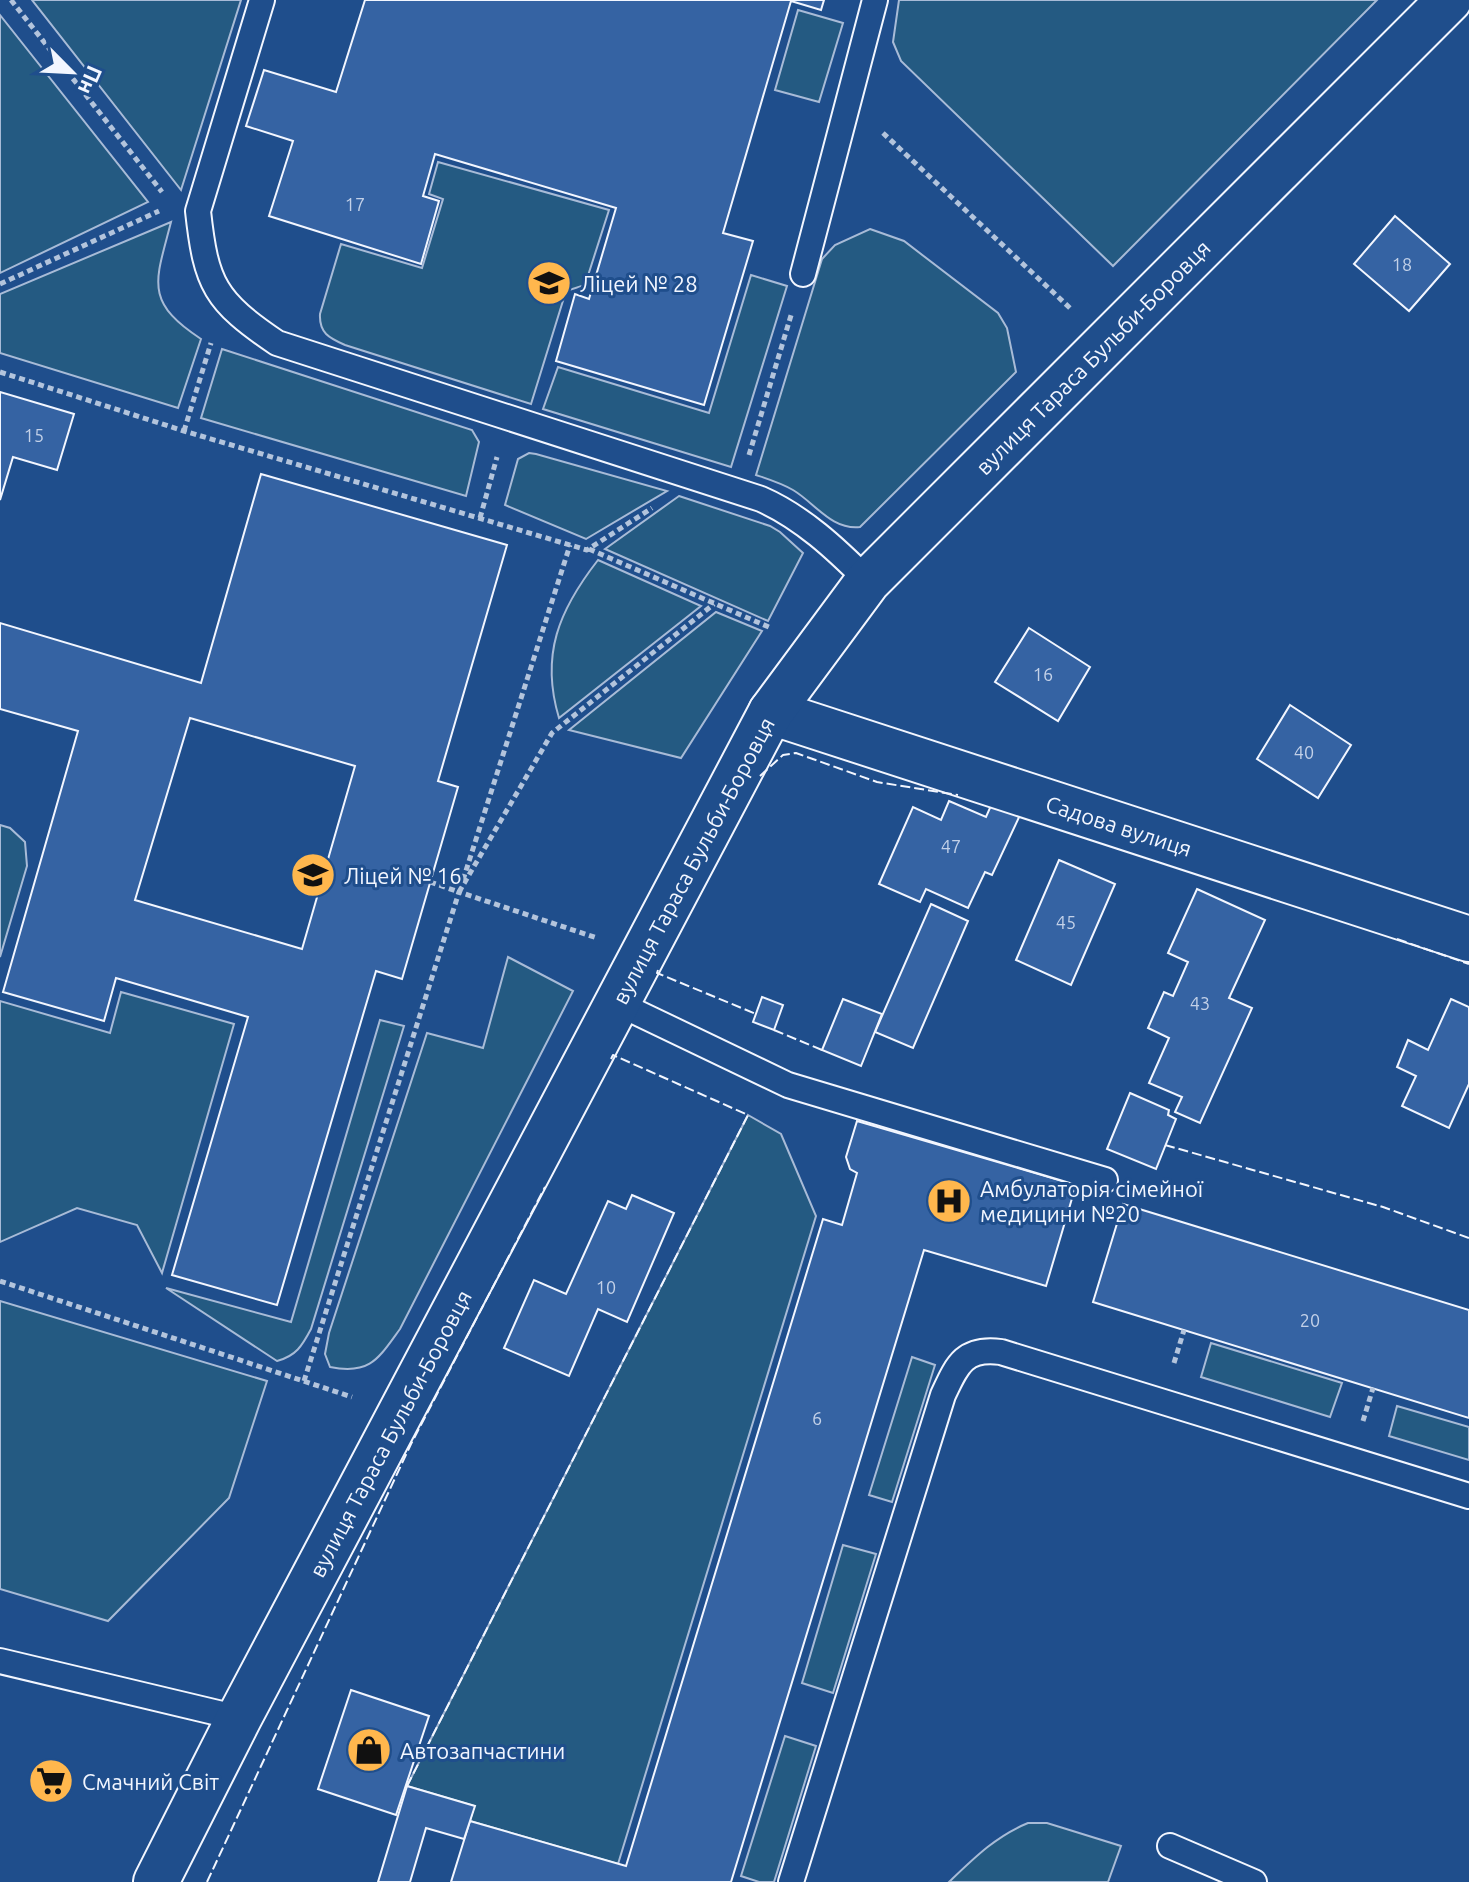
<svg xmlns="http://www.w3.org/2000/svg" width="1469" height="1882" viewBox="0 0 1469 1882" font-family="Ubuntu,sans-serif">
<rect width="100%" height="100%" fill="#1f4e8c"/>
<g fill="#245a82" stroke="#a8bbd7" stroke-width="2">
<path d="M32,0H241L181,190Z"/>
<path d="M899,0H1377L1113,266L901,61L893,42Z"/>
<path d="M798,10L843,23L819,102L775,90Z"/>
<path d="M0,15L148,202L0,273Z"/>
<path d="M438,162L609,210L585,285L566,291L531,404L345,345C329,338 319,333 320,314L341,244L422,268L443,199L429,194Z"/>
<path d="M171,222C156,281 143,301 201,339L178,408L0,353V294Z"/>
<path d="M870,229L904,241L998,313L1007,328L1016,372L860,527C831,530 815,503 793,490C781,483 768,479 756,475L822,259L835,245Z"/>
<path d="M751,275L787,286L731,467L543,409L558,367L709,413Z"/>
<path d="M222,349L472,430L479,442L466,496L201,418Z"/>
<path d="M529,453L536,454L667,491L586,539L505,505L518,459Z"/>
<path d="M679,496L770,526L780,532L803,553L768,621L605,549Z"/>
<path d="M598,560L701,606L559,718C540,655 559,610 598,560Z"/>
<path d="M716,612L762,631L681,758L569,730Z"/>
<path d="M0,825L10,828L25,842L27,866L0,957Z"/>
<path d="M508,957L573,991L400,1329C378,1359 370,1375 330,1367L325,1354L329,1333L427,1033L483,1048Z"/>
<path d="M121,992L234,1024L162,1273L137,1225L77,1208L0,1242V1001L110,1033Z"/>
<path d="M380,1020L404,1026L311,1329C302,1346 296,1356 277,1361L166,1288L291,1322Z"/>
<path d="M748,1115L781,1134L816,1216L618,1864L470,1821L474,1806L407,1786Z"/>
<path d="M0,1301L267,1381L229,1498L108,1621L0,1589Z"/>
<path d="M1211,1343L1342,1383L1330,1417L1201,1377Z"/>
<path d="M912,1357L935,1365L892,1502L869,1495Z"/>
<path d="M1397,1406L1469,1427V1460L1389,1436Z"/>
<path d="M843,1545L876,1554L833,1693L802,1683Z"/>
<path d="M785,1736L816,1746L774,1882H759L741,1876Z"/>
<path d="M1028,1823H1047L1121,1846L1108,1882H949C974,1858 996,1836 1028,1823Z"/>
</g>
<g fill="#3563a3" stroke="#f2f6ff" stroke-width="2" fill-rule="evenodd">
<path d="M365,0H824L821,10L791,1L723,233L753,241L704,405L556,361L575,294L589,299L616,208L435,154L423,196L439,201L421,264L269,216L293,141L246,126L264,70L336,92Z"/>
<path d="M1395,216L1450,264L1409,311L1354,264Z"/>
<path d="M0,392L74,414L57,470L13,457L0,500Z"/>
<path d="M261,474L507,545L438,781L458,787L402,979L376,971L277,1305L172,1275L248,1017L116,978L104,1021L3,992L78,731L0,709V623L201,683ZM190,718L355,766L302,949L135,900Z"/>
<path d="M1029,628L1090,667L1058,721L995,682Z"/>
<path d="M1290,705L1351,745L1318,798L1257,759Z"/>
<path d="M949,801L986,817L993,801L1021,813L992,875L985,872L968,908L926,889L920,902L879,884L913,807L941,820Z"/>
<path d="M1059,860L1115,884L1071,985L1016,960Z"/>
<path d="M1197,889L1265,920L1229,998L1252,1008L1200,1123L1175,1112L1182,1097L1149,1083L1169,1038L1148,1028L1164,992L1173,996L1188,962L1168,953Z"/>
<path d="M931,904L968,921L913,1048L875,1032Z"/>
<path d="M762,997L783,1005L774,1030L753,1022Z"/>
<path d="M843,999L882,1014L861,1066L822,1050Z"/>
<path d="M1451,999L1469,1007V1084L1449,1128L1402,1106L1416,1076L1397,1067L1408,1040L1428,1050Z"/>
<path d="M1130,1093L1169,1110L1168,1115L1176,1119L1156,1169L1107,1149Z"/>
<path d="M857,1121L1076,1185L1046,1286L924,1250L731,1882H451L470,1821L626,1866L823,1219L842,1225L857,1173L850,1169L846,1157Z"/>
<path d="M632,1195L674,1213L627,1322L598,1309L569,1376L504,1348L534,1280L566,1294L608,1201L626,1209Z"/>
<path d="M1123,1204L1469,1310V1418L1093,1302Z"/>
<path d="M351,1690L429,1716L396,1815L318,1789Z"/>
<path d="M407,1786L475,1806L464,1839L426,1828L410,1882H378Z"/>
</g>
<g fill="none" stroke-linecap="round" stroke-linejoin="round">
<g stroke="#f2f6ff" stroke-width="28">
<g id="lane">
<path d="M262,0L198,211C206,285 215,301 277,343L761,499C802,517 836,549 868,581"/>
<path d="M803,274L875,0"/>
<path d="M617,1003L788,1085L1105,1180"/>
<path d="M0,1661L239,1718"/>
<path d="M1170,1846L1254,1882"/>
<path d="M791,1882L943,1395C957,1365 964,1347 1001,1352L1469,1496"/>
</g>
</g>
<g stroke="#f2f6ff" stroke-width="48">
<g id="street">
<path id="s1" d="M771,712L1469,939"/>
</g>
</g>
<g stroke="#f2f6ff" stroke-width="48">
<g id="secondary">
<path id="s2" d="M156,1882L239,1718L771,712L868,581L1449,0"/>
</g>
</g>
<g stroke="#b3c4dc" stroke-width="5" stroke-dasharray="6 4" stroke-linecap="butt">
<path d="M11,0L162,192"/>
<path d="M883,133L1071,309"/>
<path d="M0,284L159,211"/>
<path d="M0,372L184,431L587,550L652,508"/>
<path d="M184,431L211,343"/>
<path d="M749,455L792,312"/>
<path d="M480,518L497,457"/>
<path d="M589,549L771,628"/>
<path d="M463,880L570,545"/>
<path d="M430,882L459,892"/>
<path d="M459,892L552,733L714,604"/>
<path d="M0,1281L352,1397"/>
<path d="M1174,1363L1184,1330"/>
<path d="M304,1381L459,892L597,938"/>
<path d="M1363,1421L1373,1388"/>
</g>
<use href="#lane" stroke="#1f4e8c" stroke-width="24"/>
<use href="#street" stroke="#1f4e8c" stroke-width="44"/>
<use href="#secondary" stroke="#1f4e8c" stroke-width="44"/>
<g stroke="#f2f6ff" stroke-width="2" stroke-dasharray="10 4" stroke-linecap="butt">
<path d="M760,776L783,755L796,753L877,782L958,795"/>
<path d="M1397,939L1469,964"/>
<path d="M658,970L657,973L756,1014"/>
<path d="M774,1030L822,1050"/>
<path d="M1165,1145L1383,1207L1469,1238"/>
<path d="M407,1786L748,1115L613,1055L611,1059"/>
<path d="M207,1882L411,1444L545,1187"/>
</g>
</g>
<defs>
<g id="school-disc" transform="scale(2.3)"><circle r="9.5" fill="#ffb74d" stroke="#1f4e8c"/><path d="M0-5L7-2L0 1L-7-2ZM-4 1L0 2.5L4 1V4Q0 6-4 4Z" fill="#111"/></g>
<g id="hospital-disc" transform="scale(2.3)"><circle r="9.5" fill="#ffb74d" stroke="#1f4e8c"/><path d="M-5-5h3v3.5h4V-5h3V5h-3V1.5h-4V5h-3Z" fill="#111"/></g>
<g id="shop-disc" transform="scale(2.3)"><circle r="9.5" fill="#ffb74d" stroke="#1f4e8c"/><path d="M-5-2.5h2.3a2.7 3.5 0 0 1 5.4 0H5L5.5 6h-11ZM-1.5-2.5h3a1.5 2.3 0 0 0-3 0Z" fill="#111"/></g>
<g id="supermarket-disc" transform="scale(2.3)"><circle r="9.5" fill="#ffb74d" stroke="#1f4e8c"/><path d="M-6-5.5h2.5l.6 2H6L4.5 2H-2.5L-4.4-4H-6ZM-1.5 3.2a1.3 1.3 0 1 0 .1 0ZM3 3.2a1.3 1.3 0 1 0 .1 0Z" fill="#111"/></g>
</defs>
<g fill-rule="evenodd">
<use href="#school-disc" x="549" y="283"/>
<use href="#school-disc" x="313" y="875"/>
<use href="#hospital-disc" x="949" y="1201"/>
<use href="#shop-disc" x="369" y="1750"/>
<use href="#supermarket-disc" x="51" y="1781"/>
</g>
<g text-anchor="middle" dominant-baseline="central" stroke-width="6" stroke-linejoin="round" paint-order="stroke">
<g font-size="18" fill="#c3d1e8">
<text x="355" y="204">17</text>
<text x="1402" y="264">18</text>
<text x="34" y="435">15</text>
<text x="1043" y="674">16</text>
<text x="1304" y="752">40</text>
<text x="951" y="846">47</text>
<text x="1066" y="922">45</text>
<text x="1200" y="1003">43</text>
<text x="606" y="1287">10</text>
<text x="1310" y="1320">20</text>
<text x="817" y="1418">6</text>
</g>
<g font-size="22" fill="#f2f6ff" stroke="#1f4e8c" text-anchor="start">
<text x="580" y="283">Ліцей № 28</text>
<text x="344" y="875">Ліцей № 16</text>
<text x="980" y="1188">Амбулаторія сімейної<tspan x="980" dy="25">медицини №20</tspan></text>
<text x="400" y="1750">Автозапчастини</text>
<text x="82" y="1781">Смачний Світ</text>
</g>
<g font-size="22" fill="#f2f6ff" stroke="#1f4e8c">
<text stroke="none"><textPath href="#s2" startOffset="1802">вулиця Тараса Бульби-Боровця</textPath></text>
<text stroke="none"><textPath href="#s1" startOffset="366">Садова вулиця</textPath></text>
<text stroke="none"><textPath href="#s2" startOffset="1154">вулиця Тараса Бульби-Боровця</textPath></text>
<text stroke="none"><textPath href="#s2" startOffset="506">вулиця Тараса Бульби-Боровця</textPath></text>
</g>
</g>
<g transform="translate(72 72) rotate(114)" stroke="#1f4e8c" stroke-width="6" paint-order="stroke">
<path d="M0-6L14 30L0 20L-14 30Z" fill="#f2f6ff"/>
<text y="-12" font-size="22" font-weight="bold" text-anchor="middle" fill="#f2f6ff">Пн</text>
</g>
</svg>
